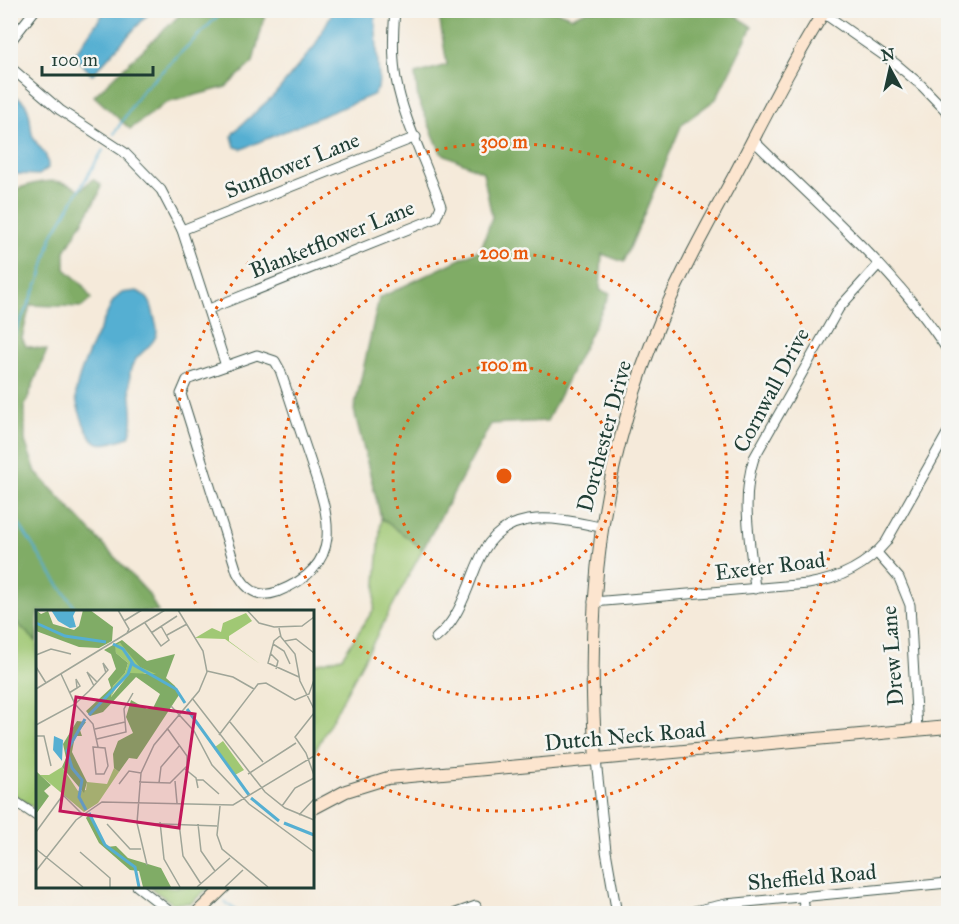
<svg xmlns="http://www.w3.org/2000/svg" width="959" height="924" viewBox="0 0 959 924" font-family="'IM FELL Great Primer',serif">
<rect width="100%" height="100%" fill="#f6f6f2"/>
<filter id="ink" filterUnits="userSpaceOnUse"><feTurbulence type="fractalNoise" baseFrequency=".0167" numOctaves="2"/><feDisplacementMap in="SourceGraphic" scale="12" xChannelSelector="R" yChannelSelector="G"/><feConvolveMatrix kernelMatrix="1 2 1 2 8 2 1 2 1" color-interpolation-filters="sRGB"/></filter>
<filter id="wash" filterUnits="userSpaceOnUse"><feTurbulence type="fractalNoise" baseFrequency=".008" numOctaves="4" result="noise"/><feDisplacementMap in="SourceGraphic" scale="24" xChannelSelector="R" yChannelSelector="G"/><feGaussianBlur stdDeviation="1.35" result="paint"/><feColorMatrix in="noise" values="0 0 0 0 0 0 0 0 0 0 0 0 0 0 0 0 0 1.4 0 .05"/><feComposite in="paint" operator="in"/></filter>
<g filter="url(#wash)">
<rect width="100%" height="100%" fill="#f5eada"/>
<g fill="#a0c874" stroke="#608254" stroke-width="1.5">
<path d="M381,518L423,549L312,757V665L342,657L374,609Z"/>
<path d="M10,617L37,642V810L11,792Z"/>
<path d="M149,887H210L191,903H172Z"/>
</g>
<g fill="#80ac66" stroke="#50744d" stroke-width="1.5">
<path d="M589,10L730,11L752,27L716,99L682,124L624,262L602,254L600,290L610,294L547,421L491,424L423,549L381,518L354,410L379,298L481,249L492,217L483,172L441,153L418,99L415,74L447,65L439,16L443,11H556L572,17Z"/>
<path d="M184,11H266L253,62L226,87L166,103L130,129L94,96Z"/>
<path d="M93,179L101,185L99,194L65,251V269L83,285L91,299L82,307L30,305L22,338L26,346L47,350L25,405V441L36,472L148,593L158,612H38L37,642L11,617V191C35,182 58,175 80,190Z"/>
</g>
<g fill="#55afd2" stroke="#3a7683" stroke-width="1.5">
<path d="M105,11H151L92,75L74,55Z"/>
<path d="M333,11H377L375,16L379,79L378,89L373,95L242,149L235,147L232,136L234,132L275,94L314,47Z"/>
<path d="M10,94C17,96 22,99 26,105C31,113 30,124 32,134C37,149 49,151 48,168L39,175L15,174L11,177Z"/>
<path d="M137,291C147,296 151,301 153,312C154,318 157,324 157,330C157,347 133,353 130,372C128,394 137,417 129,437C103,445 94,451 83,422C80,413 76,404 76,395C75,374 104,322 113,301L121,293Z"/>
</g>
<g fill="none" stroke-linecap="round" stroke-linejoin="round">
<g stroke="#55afd2" stroke-width="2">
<path d="M937,10L948,20"/>
<path d="M114,134L140,93L224,10"/>
<path d="M10,344L41,276L52,236L103,150"/>
<path d="M10,507L14,516L46,566L78,612"/>
<path d="M210,886V887"/>
<path d="M225,902L240,914"/>
</g>
</g>
</g>
<g filter="url(#ink)">
<g fill="none" stroke-linecap="round" stroke-linejoin="round">
<g stroke="#3f574d" stroke-width="11">
<g id="street">
<path d="M819,10L896,64L922,86L948,113"/>
<path d="M10,42L35,10"/>
<path d="M10,67L60,110L124,152L161,190L182,230L226,366"/>
<path d="M753,140C821,208 896,270 948,351"/>
<path d="M182,230L416,137"/>
<path d="M209,309L436,218L441,206C427,164 404,122 396,79C392,56 393,34 395,10"/>
<path d="M257,355L275,361L280,370C290,399 299,428 309,457C328,514 349,564 277,592C257,599 245,588 237,572L181,394L187,380L192,378Z"/>
<path d="M877,553L899,578L910,605L917,730"/>
<path d="M755,589C751,546 740,500 754,458L839,308L879,264"/>
<path d="M593,602L808,584C839,579 866,566 886,542L948,432"/>
<path d="M436,638C452,625 460,608 468,588C474,573 479,556 489,543C517,507 563,520 601,527"/>
<path d="M596,760L606,851L617,914"/>
<path d="M10,798L38,817"/>
<path d="M137,886L173,914"/>
<path d="M803,897L805,914"/>
<path d="M453,914L476,906"/>
<path d="M680,914L726,904L948,883"/>
</g>
</g>
<g stroke="#3f574d" stroke-width="14">
<g id="secondary">
<path d="M596,760C585,602 599,467 661,320C682,271 708,224 733,178C763,121 791,64 825,10"/>
<path d="M312,809L346,791L388,778L948,727"/>
<path d="M196,914L225,886"/>
</g>
</g>
<use href="#street" stroke="#fff" stroke-width="9"/>
<use href="#secondary" stroke="#fce5cf" stroke-width="12"/>
</g>
</g>
<g fill="none" stroke="#e8590c" stroke-width="3" stroke-dasharray="3 6">
<circle cx="504" cy="476" r="111"/>
<circle cx="504" cy="476" r="223"/>
<path d="M199 612A334 334 0 1 1 312 750"/>
</g>
<g text-anchor="middle" dominant-baseline="central" stroke-width="5" stroke-linejoin="round" paint-order="stroke">
<g font-size="22" fill="#1f3d34" stroke="#f6f6f2">
<text transform="translate(292 165) rotate(-22)">Sunflower Lane</text>
<text transform="translate(332 239) rotate(-22)">Blanketflower Lane</text>
<text transform="translate(771 390) rotate(-62)">Cornwall Drive</text>
<text transform="translate(604 436) rotate(-75)">Dorchester Drive</text>
<text transform="translate(770 566) rotate(-7)">Exeter Road</text>
<text transform="translate(892 656) rotate(-94)">Drew Lane</text>
<text transform="translate(625 736) rotate(-5)">Dutch Neck Road</text>
<text transform="translate(812 877) rotate(-5)">Sheffield Road</text>
</g>
</g>
<g transform="translate(36 610)">
<rect width="278" height="278" fill="#f5eada"/>
<path d="M210,3L216,11L193,26V31L224,54L189,29L159,28L176,18L185,22L187,13ZM84,33L122,65L110,63L90,69L83,73L75,87L77,76L89,63L92,53L80,43L78,36ZM187,131L208,160L199,165L179,137ZM26,157L42,181L50,180L51,172L71,174L78,158L83,162L62,193L48,202L4,165H13Z" fill="#a0c874"/>
<path d="M0,0L5,4L12,1L17,14L38,20L43,16L47,0H54L77,17L76,31L63,38L43,37L0,21ZM86,30L111,51L139,44L130,68L139,76L149,94L143,85L101,149L93,148L83,162L78,158L77,144L82,131L97,123L90,107L95,90L111,99L117,98L124,84L100,67L67,102L54,106L50,101L75,78L72,69L80,59L75,44L68,40ZM84,33L104,57L120,64L94,63L75,87L77,76L89,63L92,53L80,43L79,36ZM41,111L50,112L44,120L46,126H39L36,142L51,172L48,183L26,157L30,148L27,134ZM1,162L15,175L8,181L13,186L0,204ZM54,203L70,237L80,236L92,248L125,258L135,277H107L103,261L94,260L63,233L50,208Z" fill="#80ac66" fill-rule="evenodd"/>
<path d="M15,0H40L37,6L40,17L34,18L22,11ZM18,126L27,130L26,151L17,140Z" fill="#55afd2"/>
<path fill="none" stroke="#55afd2" stroke-width="3" d="M0,13L29,26L70,32M77,34L87,39L98,55L140,79L149,93M151,99L213,185M53,105L92,64L96,52M49,109L31,141L36,158L46,170L43,187L50,200M215,188L243,211M53,203L69,235L99,257L103,277M248,213L278,225"/>
<path fill="none" stroke="#9fa598" stroke-width="1.5" d="M82,0L93,19L91,23M211,0L223,13L238,17L266,16L278,7M88,11L106,0M109,13L125,36L133,30L125,16M243,18L245,27L259,44L264,71L278,99M115,23L141,6M131,25L151,14M244,26L238,31L232,53L263,67M249,31L260,29L278,43M237,34L248,41L254,54M234,43L242,51L240,59M0,45L15,39L35,44M0,57L10,73M171,61L197,67L218,79M25,64L39,94L57,114L62,137M58,76L51,62L61,72M0,79L129,0M33,83L41,78L44,76L40,69L41,78M156,88L229,182L249,198L278,210M135,96L158,121L176,155L213,194L278,242M278,103L259,127L270,143L278,165M194,112L227,152M0,115L39,94L53,81L72,60L67,53L70,63M59,119L89,112M183,125L222,74L230,73L259,90L273,84L278,70M0,126H8L15,156M61,129L90,122L88,99L97,83M57,137L69,138L72,156L68,164H60ZM149,159L160,168L162,178M212,164L260,133M161,170H167L183,184M139,171L141,193M103,172L134,173L151,156V146L131,118M123,173L125,157L144,135M83,174L93,161L105,163M184,196L181,225L186,239L232,277M246,196L259,178L278,168M263,205L278,189M124,212L128,249L144,277M101,213L181,216M143,213L147,246L165,274M71,214L94,239H105M162,214L165,241L179,261M0,222L27,185L47,205M0,239L47,277M44,242L74,268V277M111,255L101,213L105,163L118,135L163,81L171,62L167,41L142,0M0,261L40,210L66,192L197,195L278,146M161,277L194,248M189,277L207,260"/>
<path fill="#c2185b" fill-opacity="0.15" stroke="#c2185b" stroke-width="3" d="M40,87L159,104L143,218L24,201Z"/>
<rect width="278" height="278" fill="none" stroke="#1f3d34" stroke-width="3"/>
</g>
<circle cx="504" cy="476" r="9" fill="#e8590c" stroke="#f6f6f2" stroke-width="3"/>
<g font-size="18" text-anchor="middle" font-weight="bold" fill="#e8590c" stroke="#f6f6f2" stroke-width="5" stroke-linejoin="round" paint-order="stroke">
<text x="504" y="148">300 m</text>
<text x="504" y="259">200 m</text>
<text x="504" y="371">100 m</text>
</g>
<rect width="959" height="924" fill="none" stroke="#f6f6f2" stroke-width="36"/>
<g transform="translate(890 69) rotate(352)" stroke="#f6f6f2" stroke-width="4.5" paint-order="stroke">
<path d="M0-4.5L10 22L0 15L-10 22Z" fill="#1f3d34"/>
<text y="-9" font-size="16" font-weight="bold" text-anchor="middle" fill="#1f3d34">N</text>
</g>
<path d="M42 66v9h111v-9" fill="none" stroke="#1f3d34" stroke-width="3"/>
<text x="51" y="66" font-size="18" fill="#1f3d34" stroke="#f6f6f2" stroke-width="4.5" paint-order="stroke">100 m</text>
</svg>
